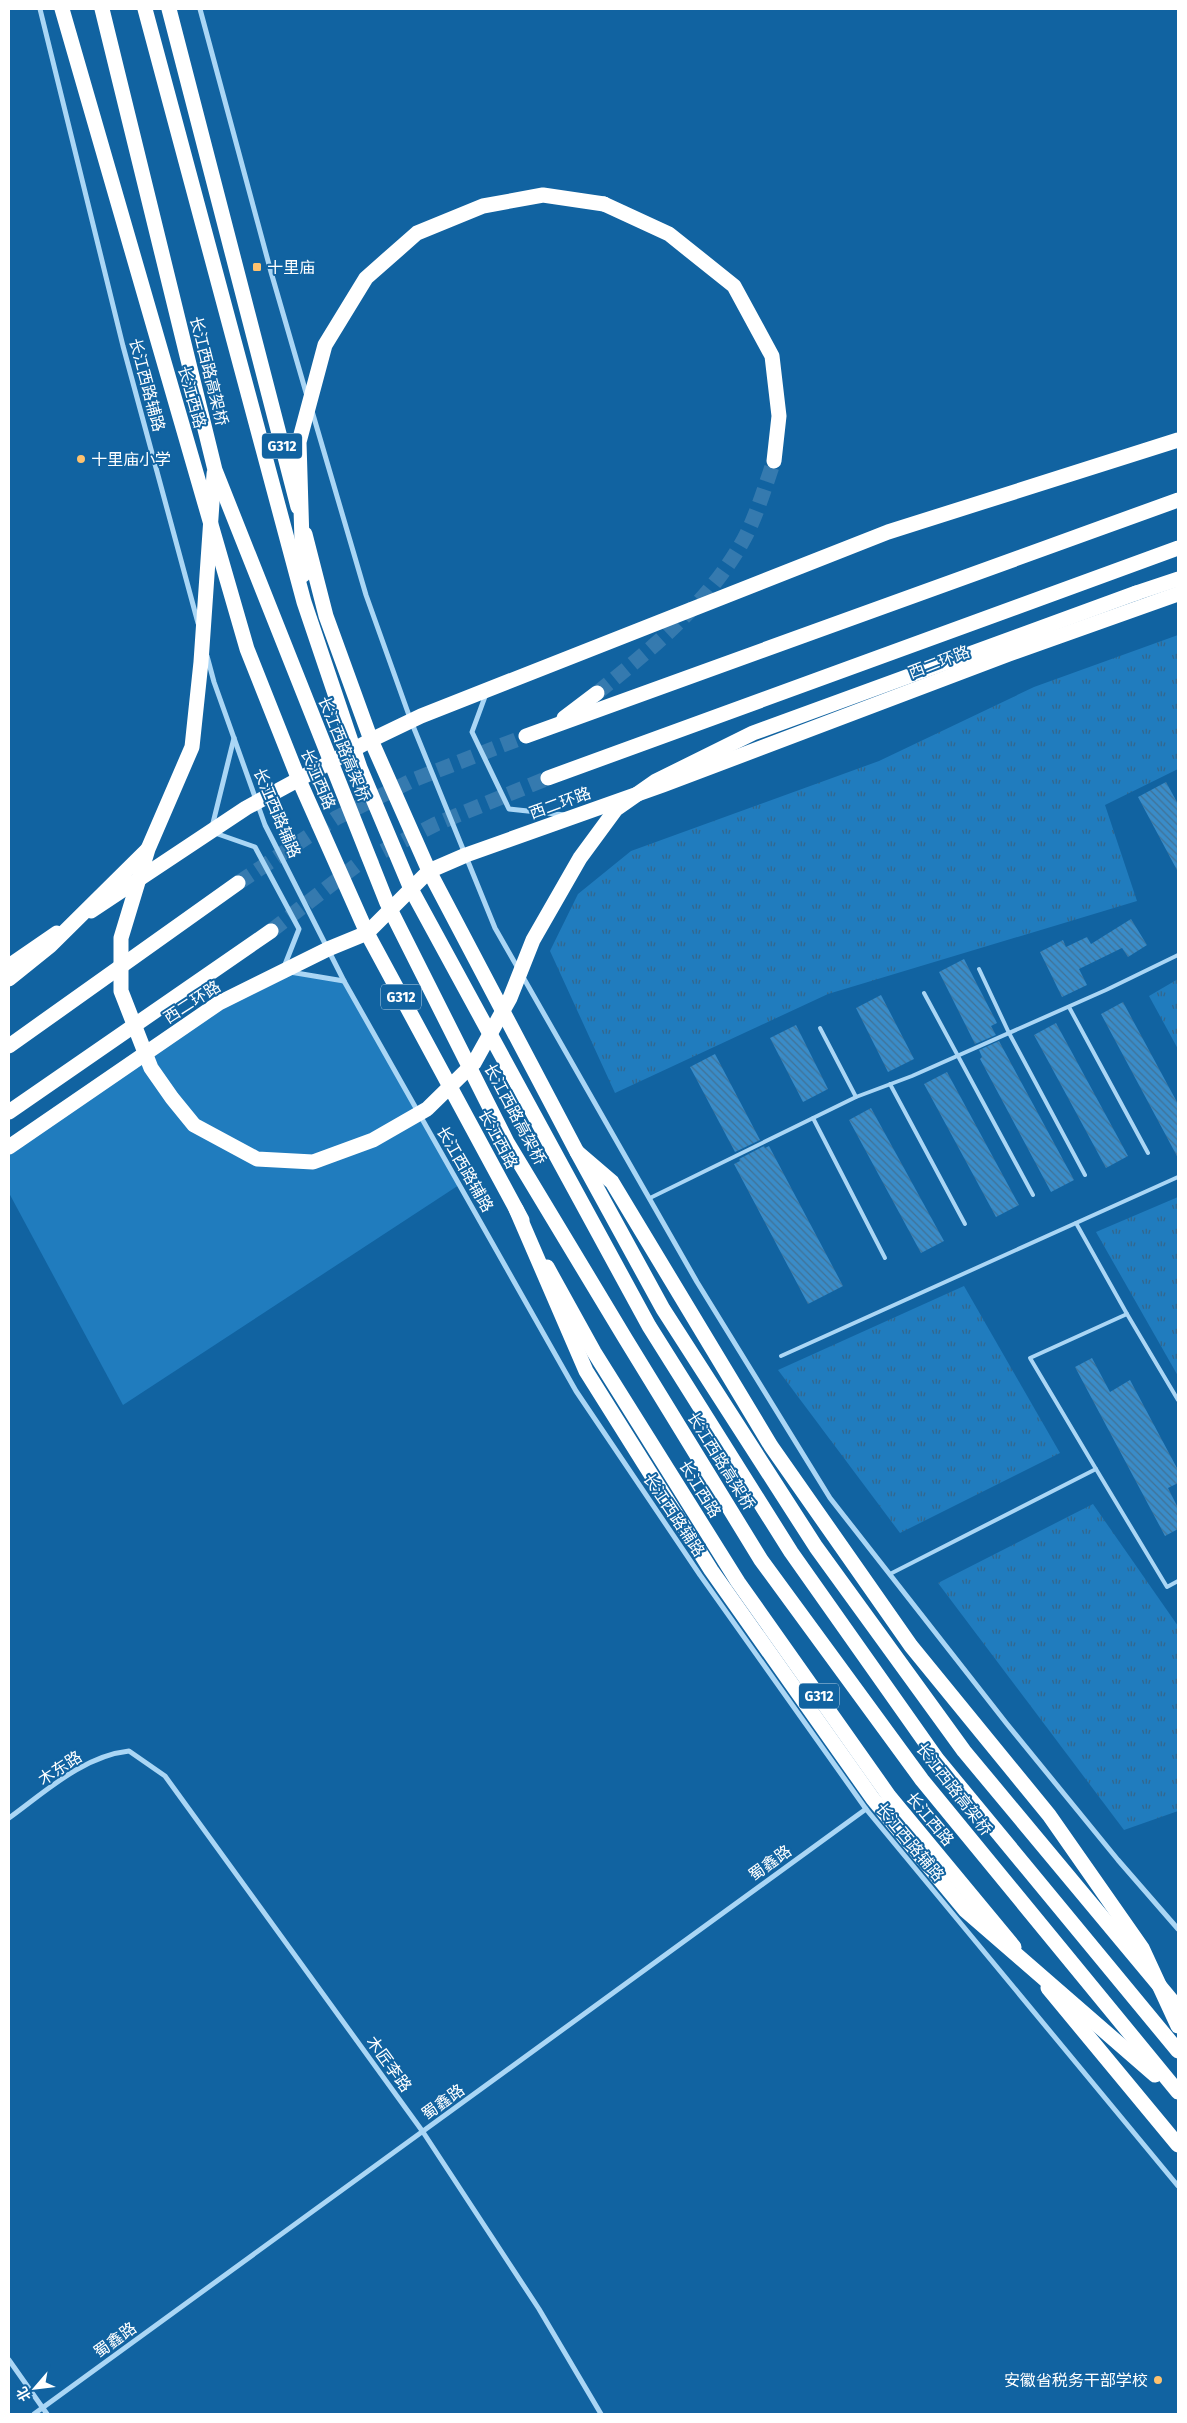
<svg xmlns="http://www.w3.org/2000/svg" width="1187" height="2423" viewBox="0 0 1187 2423" font-family="'Fira Sans Condensed','Noto Sans SC',sans-serif">
<defs>
<pattern id="grass-tufts" width="24" height="20" patternUnits="userSpaceOnUse" patternTransform="scale(1.25)"><rect width="24" height="20" fill="#207cbe"/><path d="M3 7l-1-3M5 7V3M7 7l1-3M15 17l-1-3M17 17v-4M19 17l1-3" fill="none" stroke="#34668b"/></pattern>
<pattern id="building-back-hatch" width="6" height="6" patternUnits="userSpaceOnUse" patternTransform="scale(1.25)"><rect width="6" height="6" fill="#3a8cc8"/><path d="M-1 5l2 2M0 0l6 6M5-1l2 2" fill="none" stroke="#417296"/></pattern>
</defs>
<rect width="100%" height="100%" fill="#1163a1"/>
<g fill="url(#grass-tufts)">
<path d="M1178,635V769L1105,805L1137,901L828,994L615,1093L550,951L578,894L631,851L879,761L1034,687Z"/>
<path d="M1178,979V1049L1149,996Z"/>
<path d="M1178,1197V1376L1096,1232Z"/>
<path d="M964,1286L1060,1453L900,1533L778,1370Z"/>
<path d="M1093,1504L1178,1626V1811L1124,1830L938,1583Z"/>
</g>
<path fill="#207cbe" d="M283,971L344,981L459,1185L123,1405L9,1193V1147Z"/>
<g fill="url(#building-back-hatch)">
<path d="M1166,782L1178,804V872L1138,797Z"/>
<path d="M1131,919L1147,945L1128,957L1122,948L1079,969L1087,985L1062,997L1040,952L1063,940L1066,947L1087,937L1091,944Z"/>
<path d="M964,959L997,1023L991,1026L996,1035L975,1044L939,972Z"/>
<path d="M881,995L914,1059L888,1072L856,1008Z"/>
<path d="M1123,1002L1178,1104V1158L1101,1014Z"/>
<path d="M1056,1023L1128,1156L1106,1168L1034,1035Z"/>
<path d="M796,1025L828,1089L803,1102L770,1038Z"/>
<path d="M999,1041L1074,1180L1051,1192L980,1059L982,1057L979,1050Z"/>
<path d="M715,1054L760,1140L735,1152L690,1067Z"/>
<path d="M947,1072L1019,1205L996,1217L924,1084Z"/>
<path d="M871,1108L944,1241L921,1253L849,1120Z"/>
<path d="M764,1146L765,1148L769,1146L843,1286L808,1304L734,1164L740,1161L739,1159Z"/>
<path d="M1092,1358L1110,1392L1130,1380L1178,1470V1483L1168,1488L1178,1508V1529L1165,1536L1075,1367Z"/>
</g>
<g fill="none" stroke-linecap="round" stroke-linejoin="round">
<g stroke="#357aaf" stroke-width="15" stroke-dasharray="15 8" stroke-linecap="butt">
<path d="M597,693C652,648 709,603 744,539C757,515 765,486 774,461"/>
<path d="M238,883L336,818L413,780L526,736"/>
<path d="M271,931L358,864L436,824L548,778"/>
</g>
<g stroke="#aad6f5" stroke-width="4">
<path d="M979,969L1009,1033L1085,1175"/>
<path d="M924,993L1033,1195"/>
<path d="M1069,1007L1148,1153"/>
<path d="M820,1028L856,1097"/>
<path d="M890,1084L965,1224"/>
<path d="M813,1118L885,1258"/>
<path d="M650,1198L856,1097L912,1076L1106,990L1178,955"/>
<path d="M1076,1223L1127,1314"/>
<path d="M781,1356L1178,1177"/>
<path d="M1096,1469L1030,1358L1127,1314L1178,1400"/>
<path d="M890,1574L1096,1469L1167,1587L1178,1581"/>
</g>
<g stroke="#aad6f5" stroke-width="5">
<path d="M40,9L123,346L198,623"/>
<path d="M200,9L271,272L307,396"/>
<path d="M312,411L366,595L411,721L495,928L697,1282L830,1498L1007,1724L1118,1860L1178,1929"/>
<path d="M207,656L214,682L265,825L344,981L576,1391L700,1575L866,1809L1178,2186"/>
<path d="M486,694L472,732L509,809L565,815"/>
<path d="M212,827L234,738"/>
<path d="M215,833L255,847L299,929L284,967"/>
<path d="M290,972L344,981"/>
<path d="M9,1818C45,1792 83,1756 129,1751L165,1776L423,2132L539,2309L601,2414"/>
<path d="M9,2360L47,2414"/>
<path d="M34,2414L866,1809"/>
</g>
<g stroke="#fff" stroke-width="15">
<path d="M62,9L247,649L299,780L367,933L522,1220"/>
<path d="M169,9L298,507"/>
<path d="M604,204L669,234L734,286L772,356L779,416L774,461"/>
<path d="M305,534L326,616L371,740L429,871L577,1152L663,1309L816,1547L964,1751L1178,2008"/>
<path d="M1136,593L1178,579"/>
<path d="M564,718L597,693"/>
<path d="M526,736L1178,500"/>
<path d="M548,778L1178,548"/>
<path d="M91,911L246,808L371,740L421,716L888,532L1178,440"/>
<path d="M9,966L57,933"/>
<path d="M9,1046L238,883"/>
<path d="M9,1112L271,931"/>
<path d="M9,1147L219,1003L328,949L367,933L429,871L466,855L663,785L1009,654L1178,594"/>
<path d="M547,1267L594,1352L738,1582L889,1796L1014,1947"/>
<path d="M1048,1988L1178,2145"/>
</g>
<g stroke="#fff" stroke-width="15">
<path d="M102,9L215,470L387,903L507,1142L625,1338L761,1560L922,1780L1178,2092"/>
<path d="M145,9L304,602L360,768L411,889L649,1326L791,1552L937,1759L1178,2051"/>
<path d="M214,474L201,662L192,747L148,849L121,938V991L151,1068L172,1098L194,1125L257,1159L313,1162L373,1140L427,1109L474,1063L510,998L533,940L580,858L616,809L656,781L753,733L1136,593"/>
<path d="M303,575L299,442L325,345L366,278L417,233L483,206L543,195L604,204"/>
<path d="M9,979L50,946L147,850"/>
<path d="M577,1152L612,1182L771,1446L911,1646L1049,1815L1142,1948L1178,2026"/>
<path d="M516,1209L586,1371L711,1570L873,1799L965,1910L1155,2075"/>
</g>
</g>
<g fill="#ffc26e" stroke="#1163a1" stroke-width="2">
<rect x="252" y="262" width="10" height="10" rx="2.5"/>
<circle cx="81" cy="459" r="5"/>
<circle cx="1158" cy="2380" r="5"/>
</g>
<g text-anchor="middle" dominant-baseline="central" stroke-width="4" stroke-linejoin="round" paint-order="stroke">
<g fill="#1163a1" stroke="#b8d0e3" stroke-width="1">
<rect x="262" y="433.5" width="40" height="25" rx="4"/>
<rect x="381" y="984.5" width="40" height="25" rx="4"/>
<rect x="799" y="1683.5" width="40" height="25" rx="4"/>
</g>
<g font-size="15" font-weight="bold" fill="#fff">
<text x="282" y="446">G312</text>
<text x="401" y="997">G312</text>
<text x="819" y="1696">G312</text>
</g>
<g font-size="16" fill="#fff" stroke="#1163a1" text-anchor="start">
<text x="267" y="267">十里庙</text>
<text x="91" y="459">十里庙小学</text>
<text x="1148" y="2380" text-anchor="end">安徽省税务干部学校</text>
</g>
<g font-size="16" fill="#fff" stroke="#1163a1">
<text transform="translate(209 371) rotate(76)">长江西路高架桥</text>
<text transform="translate(147 385) rotate(75)">长江西路辅路</text>
<text transform="translate(192 397) rotate(74)">长江西路</text>
<text transform="translate(939 662) rotate(-21)">西二环路</text>
<text transform="translate(344 749) rotate(68)">长江西路高架桥</text>
<text transform="translate(318 779) rotate(67)">长江西路</text>
<text transform="translate(560 803) rotate(-20)">西二环路</text>
<text transform="translate(277 813) rotate(67)">长江西路辅路</text>
<text transform="translate(192 1002) rotate(-33)">西二环路</text>
<text transform="translate(515 1114) rotate(62)">长江西路高架桥</text>
<text transform="translate(498 1139) rotate(62)">长江西路</text>
<text transform="translate(465 1169) rotate(60)">长江西路辅路</text>
<text transform="translate(721 1461) rotate(58)">长江西路高架桥</text>
<text transform="translate(700 1489) rotate(58)">长江西路</text>
<text transform="translate(674 1515) rotate(56)">长江西路辅路</text>
<text transform="translate(60 1768) rotate(-33)">木东路</text>
<text transform="translate(954 1789) rotate(52)">长江西路高架桥</text>
<text transform="translate(930 1819) rotate(50)">长江西路</text>
<text transform="translate(910 1842) rotate(50)">长江西路辅路</text>
<text transform="translate(770 1863) rotate(-36)">蜀鑫路</text>
<text transform="translate(389 2064) rotate(54)">木匠李路</text>
<text transform="translate(443 2102) rotate(-36)">蜀鑫路</text>
<text transform="translate(115 2340) rotate(-36)">蜀鑫路</text>
</g>
</g>
<rect width="1187" height="2423" fill="none" stroke="#ffffff" stroke-width="20"/>
<g transform="translate(35 2388) rotate(242)" stroke="#1163a1" stroke-width="4" paint-order="stroke">
<path d="M0-4L9 19L0 12L-9 19Z" fill="#ffffff"/>
<text y="-8" font-size="14" font-weight="bold" text-anchor="middle" fill="#ffffff">北</text>
</g>
</svg>
